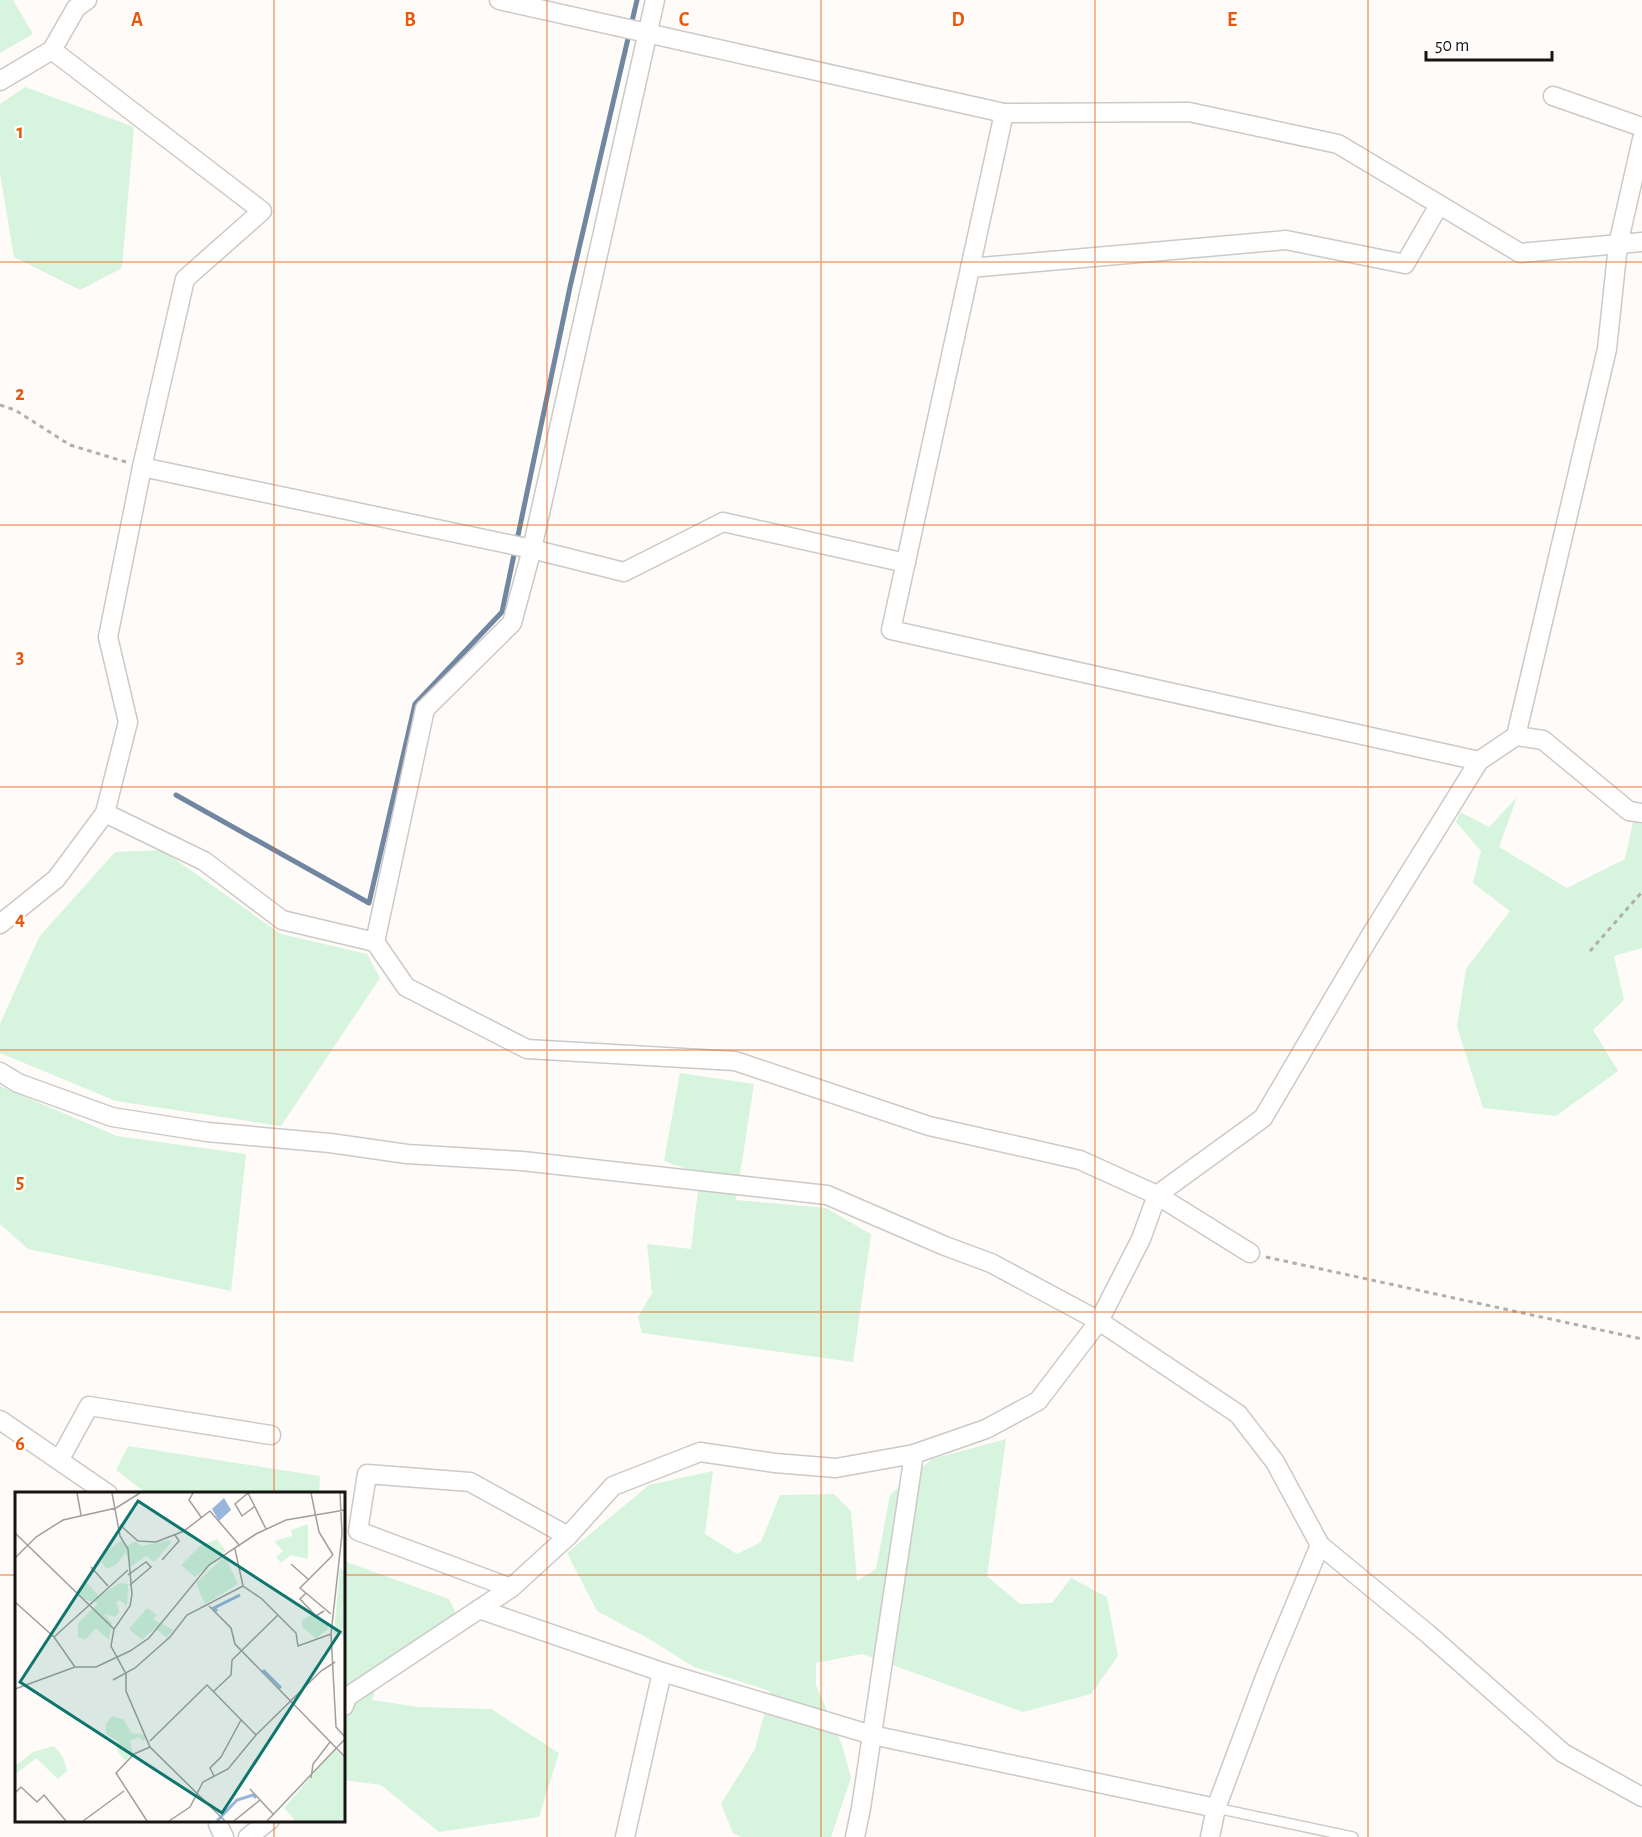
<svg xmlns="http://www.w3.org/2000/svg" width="1642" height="1837" viewBox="0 0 1642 1837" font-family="'Alegreya Sans',sans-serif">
<rect width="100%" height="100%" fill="#fefbf8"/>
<g fill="#d7f4df">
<path d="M0,0H13L33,34L0,53Z"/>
<path d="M25,87L134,127L122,268L80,290L14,257L0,173V104Z"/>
<path d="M1517,797L1499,847L1567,888L1625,859L1633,822L1642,824V948L1614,956L1624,1000L1593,1030L1618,1071L1556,1116L1483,1108L1457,1027L1466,969L1510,911L1473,883L1481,851L1456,822L1460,812L1489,827Z"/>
<path d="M162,850L281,934L367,954L380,978L281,1126L116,1101L0,1053V1024L39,937L115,852Z"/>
<path d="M680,1073L754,1084L736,1200L826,1208L871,1234L853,1362L642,1333L638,1317L652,1293L647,1244L691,1249L700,1174L664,1161Z"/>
<path d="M0,1086L117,1136L246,1154L231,1291L28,1249L0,1224Z"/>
<path d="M1006,1439L987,1576L1020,1604L1052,1603L1071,1578L1107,1597L1118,1656L1091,1694L1023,1712L862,1654L816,1663V1685L842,1745L851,1778L831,1837H741L733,1833L721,1804L755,1749L770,1691L694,1667L649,1639L597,1611L567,1553L649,1485L713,1471L705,1534L737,1554L761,1542L780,1495L834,1494L851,1511L857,1581L876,1569L890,1495L932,1459Z"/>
<path d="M128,1446L320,1476L319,1493H146L116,1470Z"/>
<path d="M344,1561L449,1599L456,1613L385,1662L372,1700L419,1707L491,1709L559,1753L539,1817L439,1832L381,1785L344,1780Z"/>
</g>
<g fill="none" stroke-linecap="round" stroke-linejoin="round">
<path stroke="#7086a1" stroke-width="5" d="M176,795L369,903L415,704L502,612L570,287L637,0"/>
<g stroke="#ccc9c7" stroke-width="12">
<path id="service" d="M1216,1808L1353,1837"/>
</g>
<g stroke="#ccc9c7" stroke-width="21">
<g id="minor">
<path d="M499,0L1004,113L1189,112L1338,144L1520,253L1642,242"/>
<path d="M0,81L52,50L76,8L87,0"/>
<path d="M1553,96L1642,127"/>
<path d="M1004,113L891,630L1479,761"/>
<path d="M970,268L1286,240L1405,264L1439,205"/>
<path d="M142,467L532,549L624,572L723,522L906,563"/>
<path d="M1516,736L1543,740L1629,811L1642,813"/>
<path d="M105,813L204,861L282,920L375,942L406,987L527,1049L735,1061L929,1126L1080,1160L1157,1195L1250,1253"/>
<path d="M0,924L56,879L105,813L128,722L108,637L142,467L185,279L262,211L52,50"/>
<path d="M375,942L425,709L512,623L532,549L655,0"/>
<path d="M0,1072L18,1083L112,1117L207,1132L330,1143L407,1154L522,1161L827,1195L945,1246L991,1263L1099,1321L1238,1414L1275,1462L1320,1545L1428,1634L1563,1753L1642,1797"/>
<path d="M0,1420L108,1494"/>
<path d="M60,1459L89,1406L271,1435"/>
<path d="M511,1588L358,1531L367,1474L470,1482L568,1536"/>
<path d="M479,1609L662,1672L872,1735L1216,1808"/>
<path d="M344,1706L347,1697L511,1588L568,1536L613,1486L700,1452L775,1463L836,1468L914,1454L986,1429L1038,1401L1099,1321L1141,1239L1157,1195L1263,1118L1369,938L1479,761L1516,736L1607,349L1618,245L1642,139"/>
<path d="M219,1820L218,1824L224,1837"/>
<path d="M248,1837L270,1820"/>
<path d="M625,1837L662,1672"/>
<path d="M855,1837L861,1808L914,1454"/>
<path d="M1210,1837L1216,1808L1267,1672L1320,1545"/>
</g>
</g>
<g stroke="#b1aeac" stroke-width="3" stroke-dasharray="4.5 4.5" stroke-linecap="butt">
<path d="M0,405L15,410L70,445L126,462"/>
<path d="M1590,951L1642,892"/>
<path d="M1266,1257L1642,1339"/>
</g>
<use href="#service" stroke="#fff" stroke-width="9"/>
<use href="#minor" stroke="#fff" stroke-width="18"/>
</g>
<path fill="none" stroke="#e8590c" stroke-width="1.5" stroke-opacity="0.55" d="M274,0V1494M547,0V1837M821,0V1837M1095,0V1837M1368,0V1837M0,262H1642M0,525H1642M0,787H1642M0,1050H1642M0,1312H1642M0,1575H16M344,1575H1642M274,1820V1837"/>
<g transform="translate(15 1492)">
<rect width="330" height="330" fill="#fefbf8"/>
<path d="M293,32V67L276,63L266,71L261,65L268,59L259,49L277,44L276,38ZM202,47L211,59L180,85L166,73L185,54ZM155,48L156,51L139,70L131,64L115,75L111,60L102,72L92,77L86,70L92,58L106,49L113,54L120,49L126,54ZM210,64L223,92L190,112L181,91ZM325,75L330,81V149L327,142L319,141ZM71,90L84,104L105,91L113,92L112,114L105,108L101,110L104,119L101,125L89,122L97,131L94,148L81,136L70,148L63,145V131L83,111L68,107L62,99ZM132,116L142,123L138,127L158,138L152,146L140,136L127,148L114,137ZM296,123L313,131V137L301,146L287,135V128ZM97,224L108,227L117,241L131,243L129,250L124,245L115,249L118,261L110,269L102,258L104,250L91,242V232ZM39,254L48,265L52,279L43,287L21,266L0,283V274L18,260ZM320,257L330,267V329H277L279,327L269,316Z" fill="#d7f4df"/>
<path d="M209,6L216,18L204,29L197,17Z" fill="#97b6dd"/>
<path fill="none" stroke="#97b6dd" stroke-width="3" d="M202,119L199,116L225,103M248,178L266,196M202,329L222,308L238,303L241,306"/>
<path fill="none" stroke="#a19f9d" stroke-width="1.5" d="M62,1L66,23M97,1L105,44L113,57L117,102L115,114L99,137L96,154L111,182V199L135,255L210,329M178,1L174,8L186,25M233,1L220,12L227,24L239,15M233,1L251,37M296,1L304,40L318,63M325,1L327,42L316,142L321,235L330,245M105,33L123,49L141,50L169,39L195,19L225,54M0,41L99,137M220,57L228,94L247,107L281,141L283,154L316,142M0,66L21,45L48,28L101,16L125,1M147,68L164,49L160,43M276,72L293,87M76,75L93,94M113,83L131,70L136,75L115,93M291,101L285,107L301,124L309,119M0,110L39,145L60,175M194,114L216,136L220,152L330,265M316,122L285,96L318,63M39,145L113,78M98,188L120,176L155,145L172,123L228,94M0,197L60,175H81L115,159L134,146L194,73L241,42L271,28L330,18M198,200L216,183L217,168L263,123M135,249L192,193L241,243M199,284L195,276L206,265L226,228M296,286L298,272L315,250M235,297L259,323M0,301L6,295L22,310L29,303L51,329M68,329L109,299M132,329L101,281L119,262L135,255M154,329L175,315L188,290L213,277L241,243L306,179L320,170M219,329L245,308M252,329L330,247"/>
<path fill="#0f766e" fill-opacity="0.15" stroke="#0f766e" stroke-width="3" d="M123,9L325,140L207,321L5,190Z"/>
<rect width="330" height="330" fill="none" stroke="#161514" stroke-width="3"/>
</g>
<g font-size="20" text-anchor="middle" font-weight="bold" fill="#e8590c" stroke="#fff" stroke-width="4.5" stroke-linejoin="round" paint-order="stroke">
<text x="137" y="26">A</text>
<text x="410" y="26">B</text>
<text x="684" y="26">C</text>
<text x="958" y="26">D</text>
<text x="1232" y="26">E</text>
<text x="20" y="138">1</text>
<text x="20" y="400">2</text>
<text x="20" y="663">3</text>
<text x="20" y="925">4</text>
<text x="20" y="1188">5</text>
<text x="20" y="1450">6</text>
</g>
<path d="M1426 51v9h126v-9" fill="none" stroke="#161514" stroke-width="3"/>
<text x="1435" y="51" font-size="18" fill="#161514" stroke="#ffffff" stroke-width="4.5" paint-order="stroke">50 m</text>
</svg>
